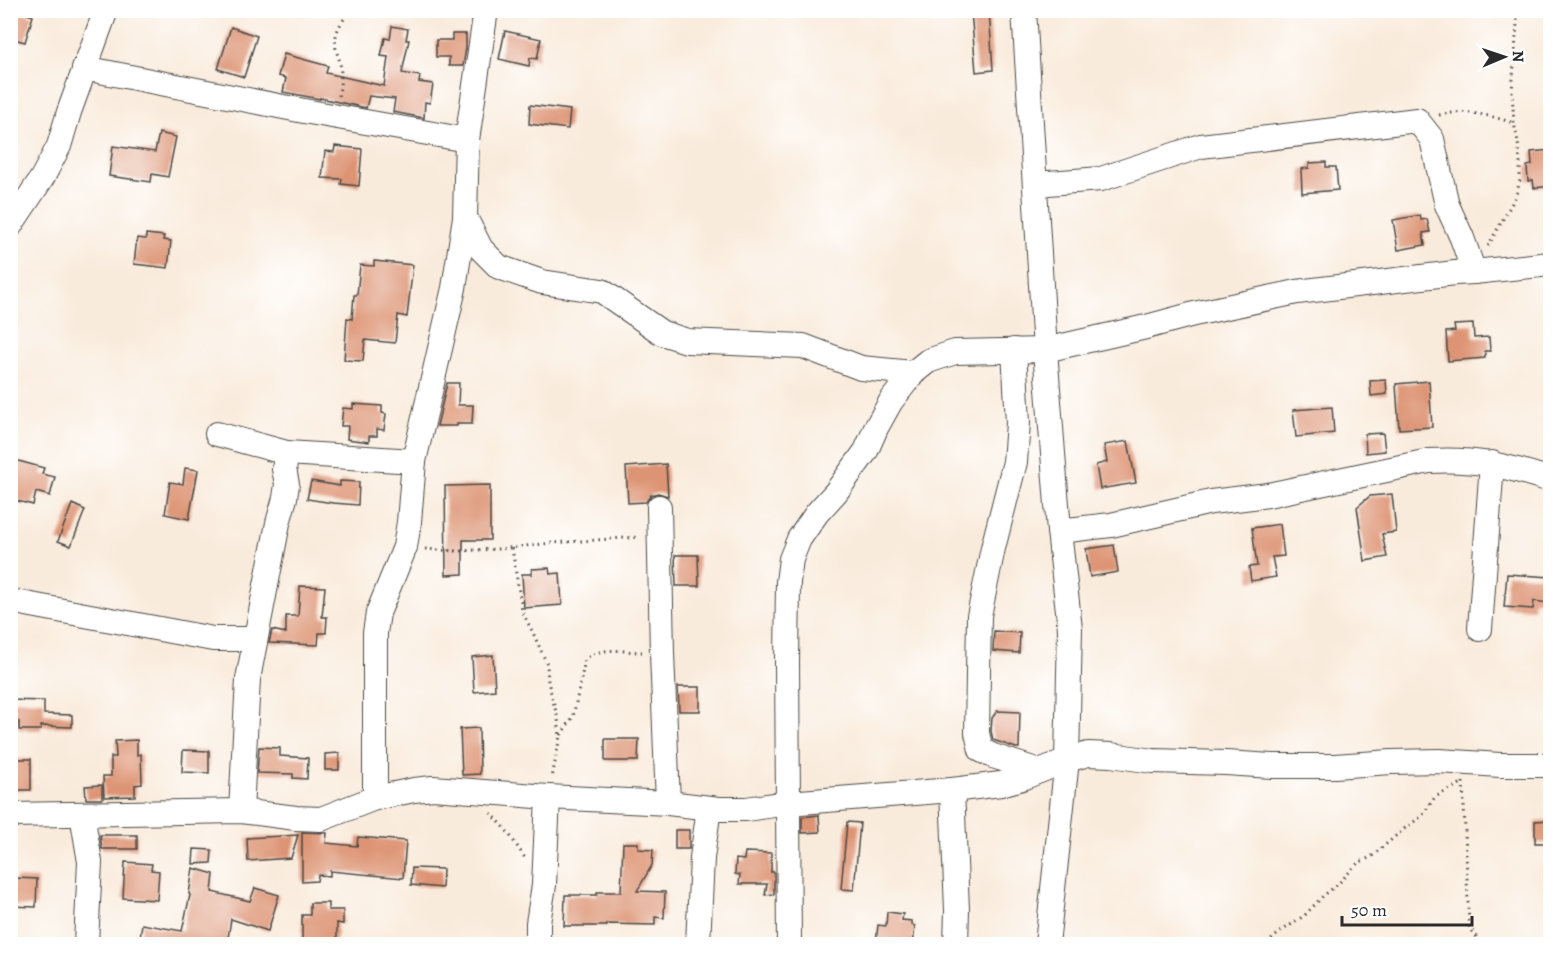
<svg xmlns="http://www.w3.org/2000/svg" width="1561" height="955" viewBox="0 0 1561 955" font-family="Alegreya,serif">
<rect width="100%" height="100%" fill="#fff"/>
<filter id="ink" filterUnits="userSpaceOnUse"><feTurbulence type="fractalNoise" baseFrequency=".0167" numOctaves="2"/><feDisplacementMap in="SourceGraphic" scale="12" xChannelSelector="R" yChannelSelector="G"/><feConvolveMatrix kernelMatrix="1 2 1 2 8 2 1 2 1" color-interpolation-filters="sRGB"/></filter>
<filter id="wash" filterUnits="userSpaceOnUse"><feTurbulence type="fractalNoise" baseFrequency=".008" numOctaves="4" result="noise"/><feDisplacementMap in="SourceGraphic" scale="24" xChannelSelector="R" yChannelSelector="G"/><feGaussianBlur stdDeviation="1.35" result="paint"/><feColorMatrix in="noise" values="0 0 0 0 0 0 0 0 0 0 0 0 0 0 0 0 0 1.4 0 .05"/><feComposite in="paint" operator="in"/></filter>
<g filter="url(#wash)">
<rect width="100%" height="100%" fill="#f9ebdb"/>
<g id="blocks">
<g fill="#dd9475">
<path d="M10,10H15L33,16L25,42L10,38Z"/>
<path d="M971,10H989L993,70L976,72Z"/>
<path d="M392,26L408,29L406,40H409L402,73L420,76L419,82L433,84L430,103L425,102L424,118L393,112L395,99L369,96L366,108L320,98V99L283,92L286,78L278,76L284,54L328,66L326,73L384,86L388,57L381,56L385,38L390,39Z"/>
<path d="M231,27L257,36L244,77L218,69Z"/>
<path d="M505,31L541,39L537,59L530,58L529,66L499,59Z"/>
<path d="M452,34H466V48L463,66H449V57H436V40H452Z"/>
<path d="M530,105L570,110L568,129L529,124Z"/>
<path d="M159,133L176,137L168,177L152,174L151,182L109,176L113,146L155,152Z"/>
<path d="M335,146L362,149L359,186L341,184L342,179L322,178L325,151L334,152Z"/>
<path d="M1551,150V186L1534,188L1533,180L1528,181L1527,166L1532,165L1531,152Z"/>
<path d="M1326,162V167H1336L1338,190L1302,193L1301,169L1309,168V163Z"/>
<path d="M1420,215L1421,220L1427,219L1430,232L1423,233L1425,245L1398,250L1393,220Z"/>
<path d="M146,234L164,236L163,240L171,241L168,268L134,264L137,238L146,239Z"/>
<path d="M374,261L413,265L407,317L398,315L395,343L365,340L363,361L344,360L347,318L352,319L354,295H357L360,265L374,266Z"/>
<path d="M1473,324L1474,338L1489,337L1490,351H1485V358L1448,361L1446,332L1455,331L1454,325Z"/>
<path d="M1386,380L1387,394L1371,396L1370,381Z"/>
<path d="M1429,381L1432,427L1399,429L1396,384Z"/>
<path d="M447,383H459L458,405H473L472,424H457V426H437Z"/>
<path d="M353,404L382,406V413L386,414L384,430L377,429V436H369V442L347,439L348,426H341L343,408L353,409Z"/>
<path d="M1332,407L1334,433L1296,437L1293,410Z"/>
<path d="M1383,433L1385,451L1366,453L1365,434Z"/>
<path d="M1128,441L1136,483L1100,489L1096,465L1107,462L1104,445Z"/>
<path d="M15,460L44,468L42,474L55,477L50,496L36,492L33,505L10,499V467L13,468Z"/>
<path d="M666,464L668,496L658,493L651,495L646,502L628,503L626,467Z"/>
<path d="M185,468L198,470L189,519L165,514L170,482L183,484Z"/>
<path d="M311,481L340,486V481L359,482L358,505L333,503L307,499Z"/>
<path d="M490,485V540H463V574L446,575L445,486Z"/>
<path d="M1392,494L1396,532L1382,534L1387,557L1365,561L1357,507L1370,496Z"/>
<path d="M72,504L85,510L71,546L58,541Z"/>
<path d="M1280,524L1284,556L1272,557L1276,577L1251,581L1249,567L1257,566L1252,528Z"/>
<path d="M1114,545L1118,572L1090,577L1086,549Z"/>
<path d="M675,555H698L699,586H676Z"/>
<path d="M549,568L550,574L560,573L562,605L524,608L522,574H532V569Z"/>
<path d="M1507,574L1551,577V596H1549L1548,603L1534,601L1533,609L1504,607Z"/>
<path d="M300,586L325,587L322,617H327L326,633H319L318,645L269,643L272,630L286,633V616H298Z"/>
<path d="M994,631L1020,633L1019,653L993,651Z"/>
<path d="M493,655L495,690L474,692L472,657Z"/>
<path d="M678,687H700V711H679Z"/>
<path d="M10,700L44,701V714L72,715V727L41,726V730H19V722L10,721Z"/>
<path d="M997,711L1020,712L1019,748H1016L993,740L991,731L992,718Z"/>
<path d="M479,728L480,774L462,775L460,729Z"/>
<path d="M605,739H639L638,761H605Z"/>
<path d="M137,740V755L141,754L142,784L135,785V796L104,797L103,776H111V757H116L115,741Z"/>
<path d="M259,747L280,748V756L308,758L307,779L293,778V774L257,773Z"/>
<path d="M183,750L209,751V773L182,772Z"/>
<path d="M339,753V770H325V754Z"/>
<rect x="10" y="759" width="21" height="31"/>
<path d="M102,785V799H86L85,786Z"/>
<path d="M819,815L820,832L802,833V817Z"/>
<path d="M1551,820V843H1535V821Z"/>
<path d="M847,822L860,823L854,890L841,889Z"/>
<rect x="675" y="830" width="14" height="19"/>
<path d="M302,832L327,833L326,843L357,846L358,837L406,841L403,878L330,871V876L318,875L317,881L302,882Z"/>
<path d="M100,835H137V849H102Z"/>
<path d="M298,835L291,858L248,861L247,838Z"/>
<path d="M623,843H638V849L653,850L652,865L637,891L665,892L664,918L655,917V925L607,924V926H564L565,895H597V892H621Z"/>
<path d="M194,849L212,850L211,863L193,864Z"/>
<path d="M745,852L771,853V872H774V894L765,895L767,884H739L740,875L735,874L736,859L744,860Z"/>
<path d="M125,862L152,864L151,870L159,871L157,900L123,898Z"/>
<path d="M193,868L214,874L212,892L250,901L255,888L279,895L268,931L231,919L227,945H139L142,924L182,931L190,895L189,894Z"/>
<path d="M412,868L443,869L442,888L411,885Z"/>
<path d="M16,878L37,879L36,907L10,906V881L16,882Z"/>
<path d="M310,903H328V910H343V924L337,923V940H302V915H310Z"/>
<path d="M887,912L903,914L902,920L912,921V925L915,926L913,945H881V942H876L878,925L886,926Z"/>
</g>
</g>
</g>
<g filter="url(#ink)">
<use href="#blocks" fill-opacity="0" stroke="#4a4845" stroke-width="1.5"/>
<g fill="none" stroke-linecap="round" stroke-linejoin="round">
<g stroke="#4a4845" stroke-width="26">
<g id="minor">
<path d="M1024,10L1045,350L1059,531L1111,525L1211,502L1268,495L1429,461C1475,458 1508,466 1550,480"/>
<path d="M84,68L304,111L467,140"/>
<path d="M1035,184L1101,179L1201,146L1417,120L1432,139L1447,205L1462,238L1474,272"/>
<path d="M465,217L481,249L499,267L542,282L602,291L662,333L687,341L803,346L861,368L913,373"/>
<path d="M10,226L42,178L59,146L69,112L106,10"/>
<path d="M1014,350L1018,423L1015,462L993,548L979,616L977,733L981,750L993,756L1039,771"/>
<path d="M217,434L287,453L414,461"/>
<path d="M659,507L662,653L668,803"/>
<path d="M10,601L213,639H255"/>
<path d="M1480,629L1492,463"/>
<path d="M952,790L957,910L956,944"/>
<path d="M375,798V633L378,613L405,547L409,522L414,461L454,288L465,217L467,140L486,10"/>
<path d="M241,811L248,679L278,523L285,498L287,484L284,469L287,453"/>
<path d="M82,814L90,862L86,944"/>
<path d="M10,815L241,811L296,818L321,819L375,798L414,790L433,788L548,797L668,803L719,809H746L788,803L952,790L1001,784L1022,778L1067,760L1088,754L1111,755L1153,761L1226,763L1272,766H1335L1391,762L1439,761L1500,765H1550"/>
<path d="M538,944V923L544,885L548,797"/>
<path d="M698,944L702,858L709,808"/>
<path d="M789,944L787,662L788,582L791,559L799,539L817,513L836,492L866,451L876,428L891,401L913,373L928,361L955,352L1045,350L1146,327L1194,314L1297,292L1455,273L1474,272L1550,264"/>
<path d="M1047,944L1067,760L1070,629L1059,531"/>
</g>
</g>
<g stroke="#4a4845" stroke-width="3" stroke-dasharray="1.5 4.5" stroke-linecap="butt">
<path d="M339,96C340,85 342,73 340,63C339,58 337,54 336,49C333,33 341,22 351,10"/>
<path d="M1439,115C1466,109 1488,115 1514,123"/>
<path d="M1488,246L1516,196L1520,180V161L1518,142L1514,123L1512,92L1518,10"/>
<path d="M512,548L522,611L534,635L547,664L548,682L558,719L560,736L552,778"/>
<path d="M425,549L455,551L499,549L552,543L640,537"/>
<path d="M561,735L573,717L585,660C602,645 622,652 642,652"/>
<path d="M1463,782L1469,926L1479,941L1491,944"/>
<path d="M491,813L505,828L525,858"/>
<path d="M1267,944L1279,933L1305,915L1323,896L1337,885L1358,863L1371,857L1404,829L1422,816L1435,797L1462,783"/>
</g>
<use href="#minor" stroke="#fff" stroke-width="24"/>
</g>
</g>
<rect width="1561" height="955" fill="none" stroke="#fff" stroke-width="36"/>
<g transform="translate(1504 57) rotate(88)" stroke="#ffffff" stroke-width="4.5" paint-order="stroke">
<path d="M0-4.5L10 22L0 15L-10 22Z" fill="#2b2b2b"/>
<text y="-9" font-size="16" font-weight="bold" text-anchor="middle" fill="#2b2b2b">N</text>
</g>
<path d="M1342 916v9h130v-9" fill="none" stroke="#2b2b2b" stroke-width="3"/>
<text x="1351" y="916" font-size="18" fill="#2b2b2b" stroke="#ffffff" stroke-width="4.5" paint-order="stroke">50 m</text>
</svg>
